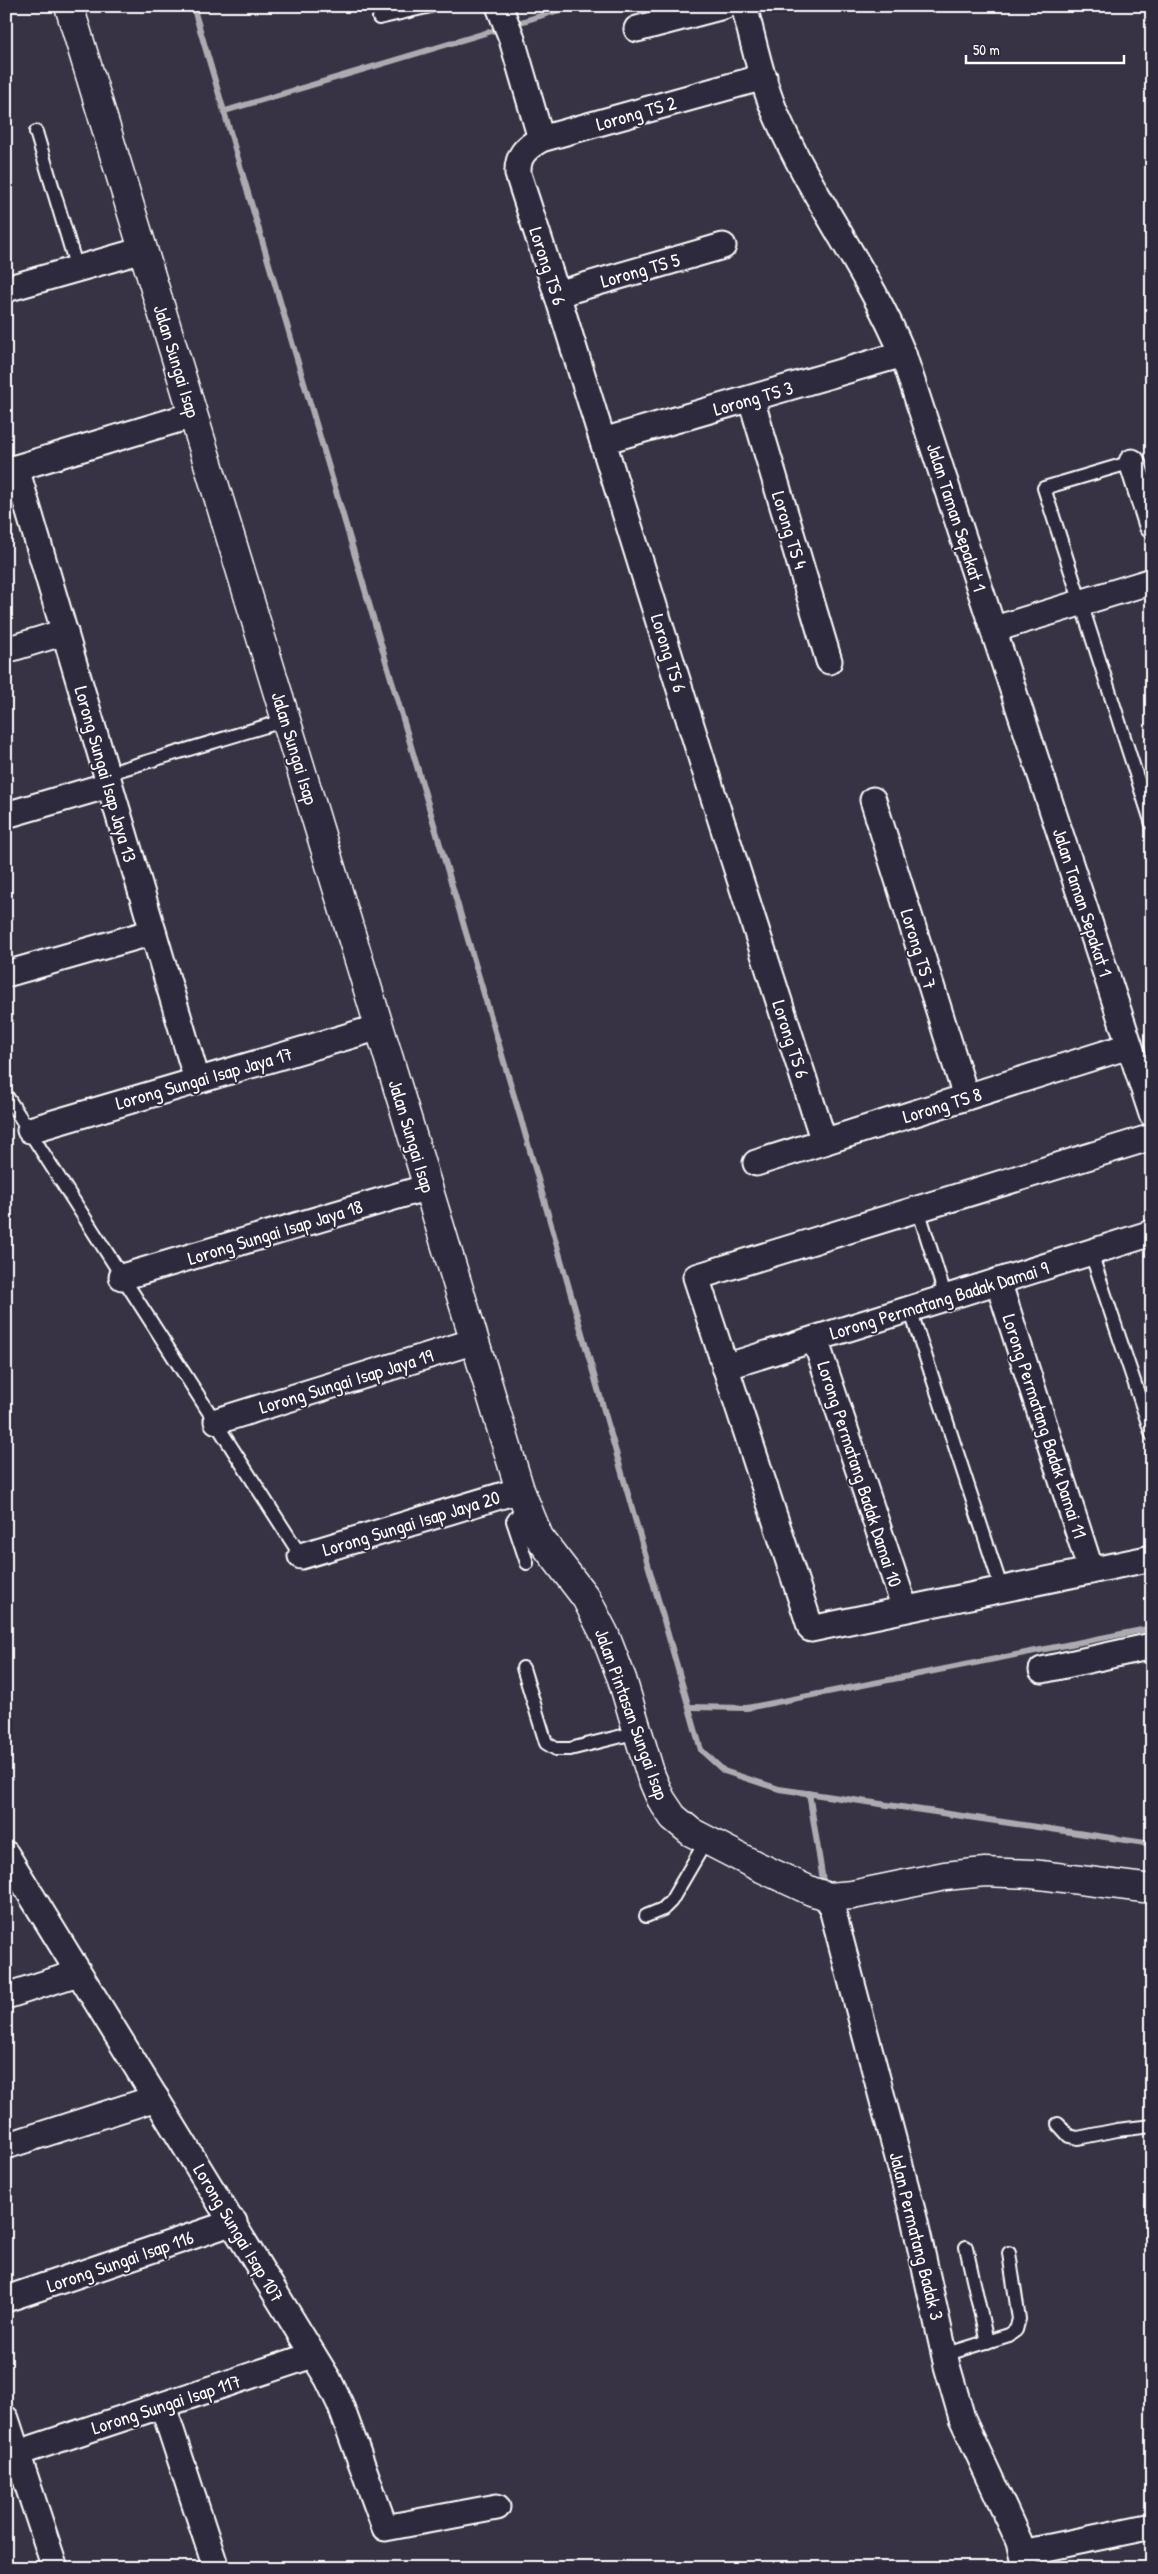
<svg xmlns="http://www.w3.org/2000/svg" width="1158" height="2574" viewBox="0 0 1158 2574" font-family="'Patrick Hand',sans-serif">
<rect width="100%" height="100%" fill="#373345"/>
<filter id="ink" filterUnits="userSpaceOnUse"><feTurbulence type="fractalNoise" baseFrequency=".02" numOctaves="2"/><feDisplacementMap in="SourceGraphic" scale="10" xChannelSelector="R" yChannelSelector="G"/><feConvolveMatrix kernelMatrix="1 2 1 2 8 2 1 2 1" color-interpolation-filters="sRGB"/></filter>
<g filter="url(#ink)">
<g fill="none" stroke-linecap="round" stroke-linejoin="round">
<g stroke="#adabb2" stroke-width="6">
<path d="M193,6L522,1123L701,1750L724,1771L779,1789L1152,1844"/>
<path d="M511,25L572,6"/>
<path d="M225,111L502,28"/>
<path d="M689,1707L747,1708L1152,1628"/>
<path d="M809,1793L824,1887"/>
</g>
<g stroke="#fff" stroke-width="16">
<g id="service">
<path d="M379,18L431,6"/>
<path d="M36,132L77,269"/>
<path d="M1132,462L1044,488L1152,824"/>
<path d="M106,774L286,720"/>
<path d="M6,1095L301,1556"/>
<path d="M918,1209L946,1298"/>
<path d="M1091,1253L1152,1435"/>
<path d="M910,1309L1002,1590"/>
<path d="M525,1504L513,1521L527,1563"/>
<path d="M523,1668L546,1743L556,1749H570L638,1732"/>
<path d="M646,1916L663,1909L671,1901L706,1841"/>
<path d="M1058,2124L1069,2136L1078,2138L1117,2130L1152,2126"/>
<path d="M966,2247L987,2342"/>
<path d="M944,2355L1009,2335L1016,2330L1019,2319L1009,2253"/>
</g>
</g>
<g stroke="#fff" stroke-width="29">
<g id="minor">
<path d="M499,6L511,36L541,139"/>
<path d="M744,6C754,43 762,84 778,119C814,201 869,272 903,354L1152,1114"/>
<path d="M637,29L724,6"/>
<path d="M764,77L541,139C525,148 517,156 518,174L557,294L705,770L824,1142"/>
<path d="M6,289L143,250"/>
<path d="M557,294L723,246"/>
<path d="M751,399L829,661"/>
<path d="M603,441L903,354"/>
<path d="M1132,462L1152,525"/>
<path d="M16,468L197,1080"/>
<path d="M6,471L193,415"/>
<path d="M995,629L1152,581"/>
<path d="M6,650L65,632"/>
<path d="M873,800L966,1097"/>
<path d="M6,815L109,785"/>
<path d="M6,974L153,932"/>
<path d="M30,1130L380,1027"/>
<path d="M1152,1137L696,1277L811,1629L1152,1558"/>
<path d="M756,1163L1129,1046"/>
<path d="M122,1277L428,1187"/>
<path d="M998,1281L1091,1571"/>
<path d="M815,1339L905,1609"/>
<path d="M725,1367L1152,1233"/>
<path d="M217,1421L475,1341"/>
<path d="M301,1556L520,1490"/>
<path d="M1042,1670L1152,1646"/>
<path d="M6,1854L328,2379L340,2404L385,2528L497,2507"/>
<path d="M829,1897L914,2218L947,2366L962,2418L1019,2541L1025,2568"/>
<path d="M6,1996L78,1973"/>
<path d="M6,2146L156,2098"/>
<path d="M6,2299L234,2222"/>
<path d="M163,2406L216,2568"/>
<path d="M6,2419L55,2568"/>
<path d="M18,2453L313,2355"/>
<path d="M1022,2553L1152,2526"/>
</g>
</g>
<g stroke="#fff" stroke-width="31">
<path id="tertiary" d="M69,6L520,1490L539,1537L586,1598L605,1635L622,1679L651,1776L661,1799L673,1817L691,1832L755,1865L811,1891L829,1897L852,1895L945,1876L985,1872L1032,1874L1152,1889"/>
</g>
<use href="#service" stroke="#2f2a3d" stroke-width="12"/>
<use href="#minor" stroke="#2f2a3d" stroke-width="25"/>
<use href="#tertiary" stroke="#2f2a3d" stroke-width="28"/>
</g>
</g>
<g text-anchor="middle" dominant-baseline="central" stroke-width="4" stroke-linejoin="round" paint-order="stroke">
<g font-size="19" fill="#fff" stroke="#2f2a3d">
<text transform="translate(636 113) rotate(-16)">Lorong TS 2</text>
<text transform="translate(548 266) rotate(72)">Lorong TS 6</text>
<text transform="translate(640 270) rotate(-16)">Lorong TS 5</text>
<text transform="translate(177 361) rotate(73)">Jalan Sungai Isap</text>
<text transform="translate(753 398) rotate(-16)">Lorong TS 3</text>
<text transform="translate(957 517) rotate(72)">Jalan Taman Sepakat 1</text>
<text transform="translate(790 530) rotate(73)">Lorong TS 4</text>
<text transform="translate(669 653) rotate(73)">Lorong TS 6</text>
<text transform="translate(295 748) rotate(73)">Jalan Sungai Isap</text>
<text transform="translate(106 774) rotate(74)">Lorong Sungai Isap Jaya 13</text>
<text transform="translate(1083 902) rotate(72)">Jalan Taman Sepakat 1</text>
<text transform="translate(919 949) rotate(73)">Lorong TS 7</text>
<text transform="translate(791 1039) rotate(72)">Lorong TS 6</text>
<text transform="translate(204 1078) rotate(-16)">Lorong Sungai Isap Jaya 17</text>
<text transform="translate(942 1105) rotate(-17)">Lorong TS 8</text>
<text transform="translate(412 1136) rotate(73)">Jalan Sungai Isap</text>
<text transform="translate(275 1232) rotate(-17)">Lorong Sungai Isap Jaya 18</text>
<text transform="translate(939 1300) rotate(-17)">Lorong Permatang Badak Damai 9</text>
<text transform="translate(346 1381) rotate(-17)">Lorong Sungai Isap Jaya 19</text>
<text transform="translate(1045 1426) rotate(72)">Lorong Permatang Badak Damai 11</text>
<text transform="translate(860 1474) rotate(72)">Lorong Permatang Badak Damai 10</text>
<text transform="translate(411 1523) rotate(-17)">Lorong Sungai Isap Jaya 20</text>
<text transform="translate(632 1714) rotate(70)">Jalan Pintasan Sungai Isap</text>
<text transform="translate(239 2233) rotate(59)">Lorong Sungai Isap 107</text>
<text transform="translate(917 2236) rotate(76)">Jalan Permatang Badak 3</text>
<text transform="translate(120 2261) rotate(-19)">Lorong Sungai Isap 116</text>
<text transform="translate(166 2404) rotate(-18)">Lorong Sungai Isap 117</text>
</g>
</g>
<rect width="1158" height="2574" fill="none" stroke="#2f2a3d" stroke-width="25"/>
<rect x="12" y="12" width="1133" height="2549" fill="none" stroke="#fff" stroke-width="2" filter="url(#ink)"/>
<path d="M966 55v8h158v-8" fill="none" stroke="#ffffff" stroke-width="2.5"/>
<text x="973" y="55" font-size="15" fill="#ffffff" stroke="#2f2a3d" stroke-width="4" paint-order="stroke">50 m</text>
</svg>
